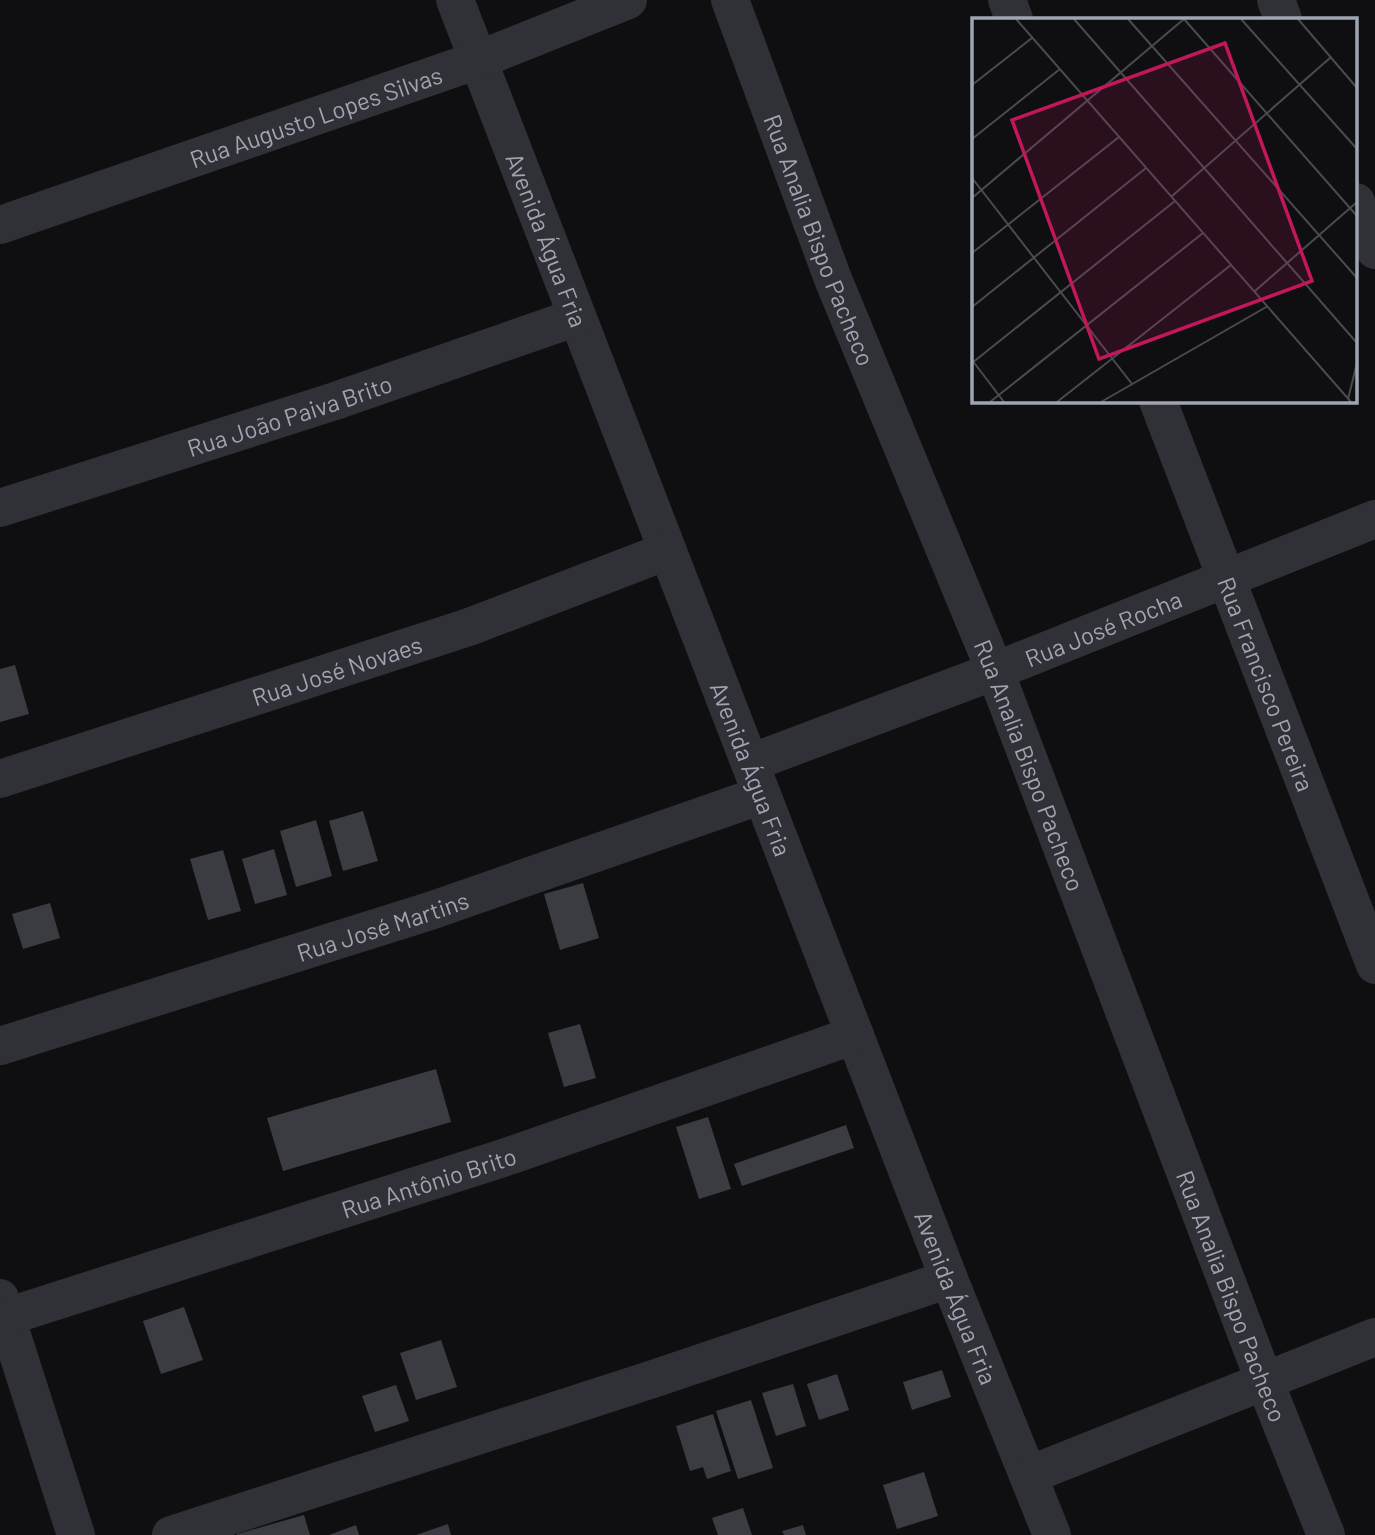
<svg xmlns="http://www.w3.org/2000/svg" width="1375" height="1535" viewBox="0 0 1375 1535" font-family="Barlow,sans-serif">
<rect width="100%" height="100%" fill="#0f0f11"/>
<g fill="#3b3c41">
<path d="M15,665L29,714L0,722V669Z"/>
<path d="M363,811L378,861L343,871L329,821Z"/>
<path d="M316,820L332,876L296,887L280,831Z"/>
<path d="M274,849L287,895L255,904L242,859Z"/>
<path d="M223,850L241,911L208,920L190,859Z"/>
<path d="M583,883L599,938L560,950L544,894Z"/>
<path d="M50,903L60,938L23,949L12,914Z"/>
<path d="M580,1024L596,1078L564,1087L548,1033Z"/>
<path d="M436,1069L451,1122L283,1171L267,1118Z"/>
<path d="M708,1117L731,1189L699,1199L676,1127Z"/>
<path d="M846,1125L854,1148L742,1186L734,1164Z"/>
<path d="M184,1307L203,1360L161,1374L143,1321Z"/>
<path d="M441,1340L457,1387L416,1400L400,1353Z"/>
<path d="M942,1370L951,1397L912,1410L903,1382Z"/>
<path d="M837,1374L849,1410L819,1420L807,1384Z"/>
<path d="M793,1384L806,1426L776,1436L762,1393Z"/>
<path d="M396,1385L409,1421L375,1432L362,1396Z"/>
<path d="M751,1400L773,1468L738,1479L716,1411Z"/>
<path d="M713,1414L731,1471L707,1479L703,1467L690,1471L676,1426Z"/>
<path d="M924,1472L938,1516L897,1529L883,1485Z"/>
<path d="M743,1508L752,1535H718L712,1518Z"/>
<path d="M304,1515L310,1535H237V1534Z"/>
<path d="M448,1524L451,1535H416Z"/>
<path d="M356,1525L359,1535H329Z"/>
<path d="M803,1525L806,1535H784L782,1531Z"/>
</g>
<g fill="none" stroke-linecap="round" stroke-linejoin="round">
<g stroke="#303136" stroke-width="38">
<path id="s1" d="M455,0L949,1279L1052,1535"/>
<path id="s2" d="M730,0L833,279L995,671L1264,1380L1326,1535"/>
<path d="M1007,0L1014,19"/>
<path d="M1276,0L1283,19"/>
<path d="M1356,202L1375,250"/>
<path id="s3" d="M0,225L478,60L628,0"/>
<path id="s4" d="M1158,401L1375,965"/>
<path id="s5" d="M0,508L335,401L577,317"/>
<path id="s6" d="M750,763L995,671L1375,519"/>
<path id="s7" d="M0,779L469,627L667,551"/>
<path id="s8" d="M0,1046L430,911L762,795"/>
<path d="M0,1298L76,1535"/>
<path id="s9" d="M0,1319L509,1156L855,1035"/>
<path d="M1029,1475L1375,1337"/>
<path d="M171,1535L653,1379L949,1279"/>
</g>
</g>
<g text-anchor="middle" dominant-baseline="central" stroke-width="5" stroke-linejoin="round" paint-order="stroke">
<g font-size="24" fill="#9fa5b2" stroke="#0a0a0c">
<text stroke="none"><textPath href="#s3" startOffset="334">Rua Augusto Lopes Silvas</textPath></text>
<text stroke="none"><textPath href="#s1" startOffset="257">Avenida Água Fria</textPath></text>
<text stroke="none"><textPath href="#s2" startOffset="256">Rua Analia Bispo Pacheco</textPath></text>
<text stroke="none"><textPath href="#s5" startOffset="304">Rua João Paiva Brito</textPath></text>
<text stroke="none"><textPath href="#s6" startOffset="378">Rua José Rocha</textPath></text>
<text stroke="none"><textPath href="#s7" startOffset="354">Rua José Novaes</textPath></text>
<text stroke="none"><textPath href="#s4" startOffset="303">Rua Francisco Pereira</textPath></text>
<text stroke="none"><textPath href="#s2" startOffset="822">Rua Analia Bispo Pacheco</textPath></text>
<text stroke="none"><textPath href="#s1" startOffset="824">Avenida Água Fria</textPath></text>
<text stroke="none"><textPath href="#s8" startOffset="401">Rua José Martins</textPath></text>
<text stroke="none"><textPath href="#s9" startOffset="450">Rua Antônio Brito</textPath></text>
<text stroke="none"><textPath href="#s2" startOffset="1390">Rua Analia Bispo Pacheco</textPath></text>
<text stroke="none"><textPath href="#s1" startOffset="1391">Avenida Água Fria</textPath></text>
</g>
</g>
<g transform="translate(972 18)">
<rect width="385" height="385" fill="#0f0f11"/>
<path fill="none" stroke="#494b51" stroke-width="2" d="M44,1L379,384M102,1L385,325M156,1L385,260M212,1L385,198M269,1L385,131M326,1L385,70M0,67L60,20M0,121L88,51M0,160L160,366M199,179L358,40M0,180L212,1M0,235L147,119M283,273L385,184M0,289L174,150M0,342L32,384M0,345L203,183M376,381L385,345M18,384L231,215M85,384L259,247M129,384L296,288"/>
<path fill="#c2185b" fill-opacity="0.15" stroke="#c2185b" stroke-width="3.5" d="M253,25L340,263L127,341L40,102Z"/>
<rect width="385" height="385" fill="none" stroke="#9fa5b2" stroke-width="3.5"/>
</g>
</svg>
